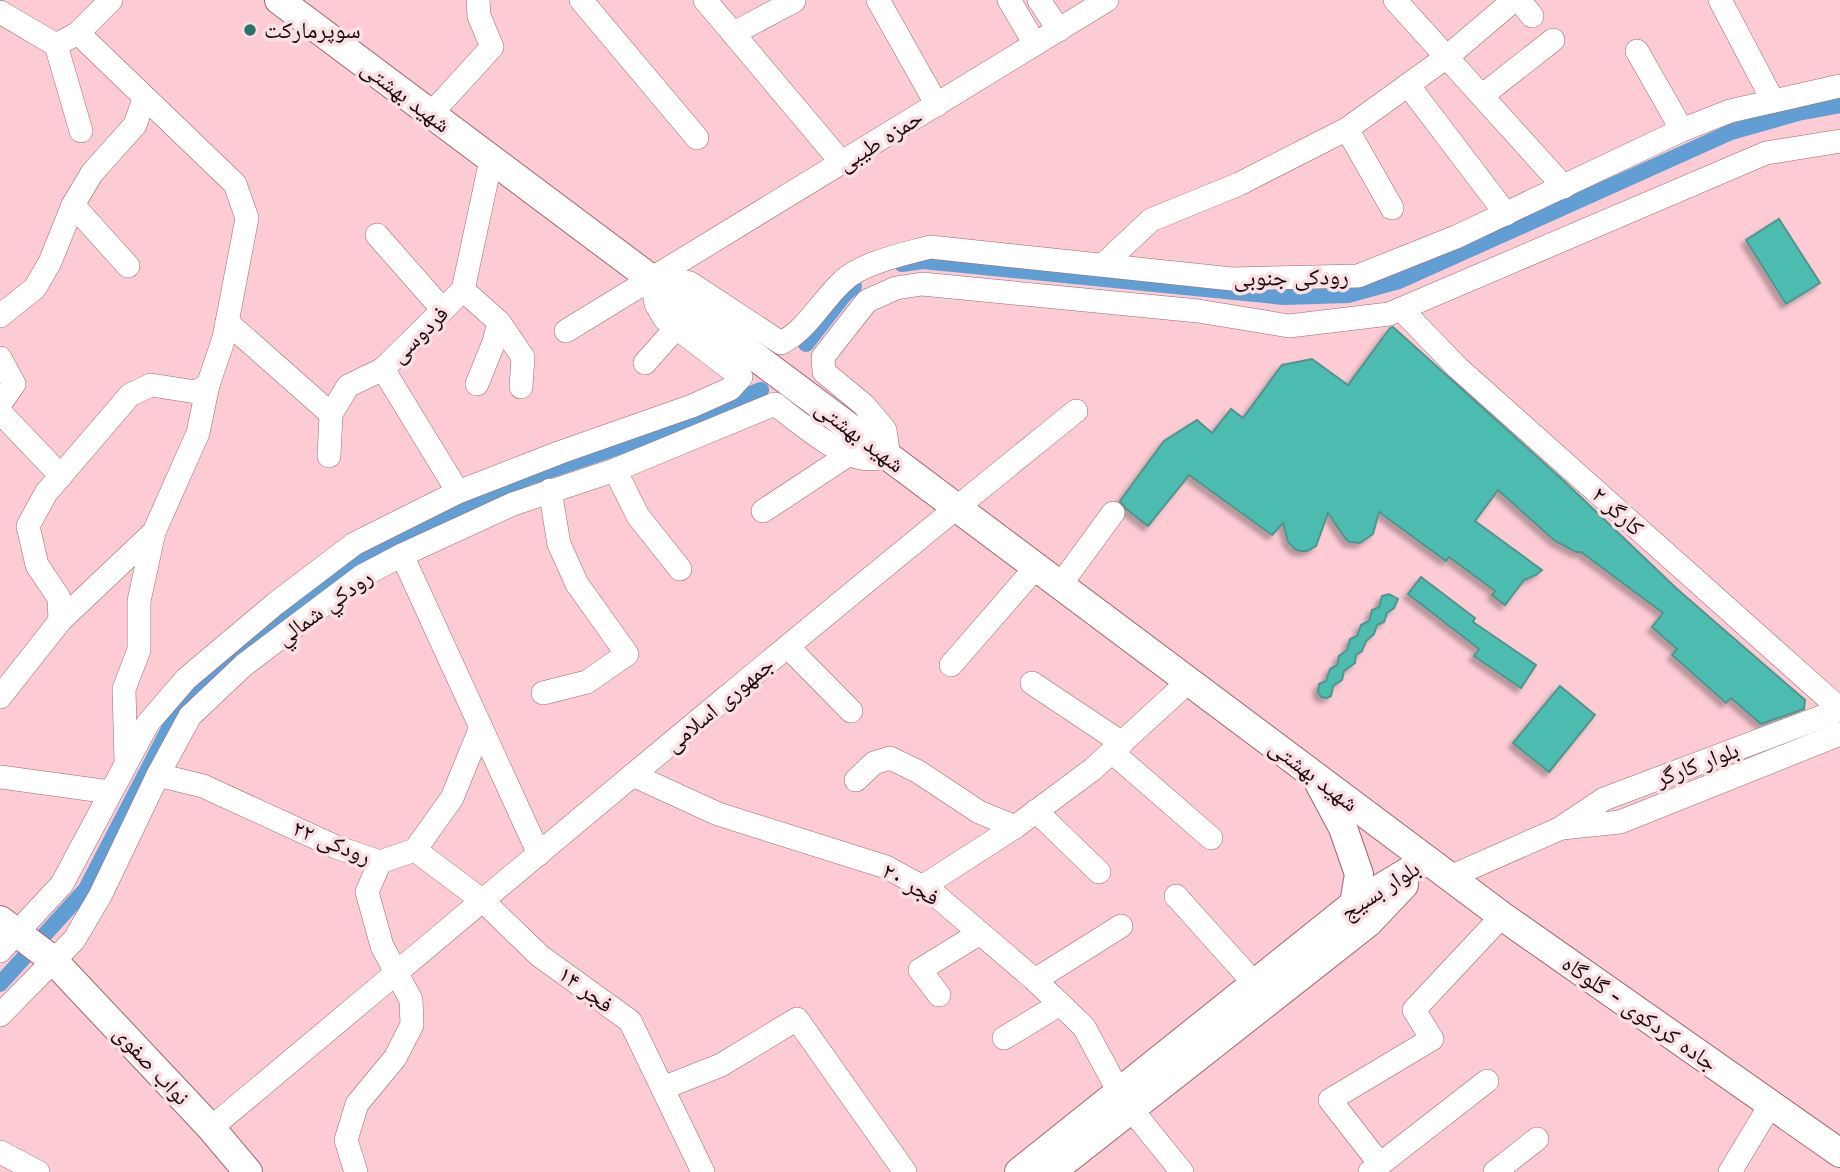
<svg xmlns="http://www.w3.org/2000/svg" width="1840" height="1172" viewBox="0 0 1840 1172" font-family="'Libre Baskerville','Noto Naskh Arabic',serif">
<defs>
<filter id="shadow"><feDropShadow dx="-4.5" dy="4.5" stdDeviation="2" flood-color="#0004"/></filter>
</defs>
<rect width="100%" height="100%" fill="#fccbd4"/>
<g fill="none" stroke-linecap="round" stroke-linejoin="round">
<g stroke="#609ed3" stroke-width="16">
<path d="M902,264L923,261L1284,297L1348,295L1399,281L1731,132L1798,113L1840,105"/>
<path d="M806,344L844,295L854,286"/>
<path d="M0,984L86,889L170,727L196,694L232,656L360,556L397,537L527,478L616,448L761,390"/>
</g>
</g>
<g fill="#4ebcb0" stroke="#50958d" stroke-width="2" filter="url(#shadow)">
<path d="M1779,219L1820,283L1786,304L1746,240Z"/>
<path d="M1393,327L1564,481L1677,589L1805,700L1804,709L1761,724L1731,698L1726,703L1672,655L1677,649L1652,627L1663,613L1581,552H1576L1555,541L1498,490L1475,521L1542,570L1536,575L1524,580L1505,605L1492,595L1495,591L1449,557L1446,561L1379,512L1373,534L1360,543L1349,542L1345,538L1328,513L1316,546L1307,551H1301L1296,550L1288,542L1283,523L1272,535L1189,475L1148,526L1126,509L1120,501L1164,441L1197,420L1212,433L1231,409L1243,418L1282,365L1312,359L1348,385L1390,328Z"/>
<path d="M1421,577L1475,618L1473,622L1536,665L1521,688L1474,656L1479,649L1408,594Z"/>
<path d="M1389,594L1398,599L1394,608L1387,613L1384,622L1377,625L1374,634L1366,641L1362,651L1356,655L1355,663L1344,671L1342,680L1333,686L1331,696L1327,698L1321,697L1318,692L1319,684L1326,681L1330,669L1337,665L1339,656L1347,650L1350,639L1357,636L1361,625L1369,621L1372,610L1379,607L1382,596Z"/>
<path d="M1560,686L1595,715L1549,772L1513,743Z"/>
</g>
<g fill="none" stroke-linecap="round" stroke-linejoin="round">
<g stroke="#9d6772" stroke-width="24">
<g id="minor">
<path d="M581,0L697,138"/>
<path d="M705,0L842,163"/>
<path d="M878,0L937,105"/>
<path d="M1009,0L1035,44"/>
<path d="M1039,0L1059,30"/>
<path d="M1395,0L1564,187"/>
<path d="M1519,0L1532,16"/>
<path d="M1720,0L1773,101"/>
<path d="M0,12L56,45L78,33L111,0"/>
<path d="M78,33L235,184L247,218L224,338L208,385L198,433L154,532L139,601V650L124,689L126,763"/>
<path d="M734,33L794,1"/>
<path d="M56,45L81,131"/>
<path d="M1637,51L1682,130"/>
<path d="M1408,85L1506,214"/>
<path d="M1483,95L1553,40"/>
<path d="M430,115L492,47L479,16L478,0"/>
<path d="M1347,129L1392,208"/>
<path d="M73,205L128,266"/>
<path d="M377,235L443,310"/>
<path d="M1104,264L1151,220L1239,184L1347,129L1448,56L1514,0"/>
<path d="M652,280H676L690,283L781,343C808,329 821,301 843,281C861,263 905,254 930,247L1232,279L1358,276L1456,237L1682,130L1730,111L1840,86"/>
<path d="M463,290L499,322L494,342L477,384"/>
<path d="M1401,309L1458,368L1840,709"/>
<path d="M0,316L35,288L50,262L73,205L92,173L135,125L144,99"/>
<path d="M227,322L331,414"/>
<path d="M499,322L523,357L521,387"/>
<path d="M566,331L1107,0"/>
<path d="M0,358L14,384L0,404"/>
<path d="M645,363L676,328"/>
<path d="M0,412L61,476"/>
<path d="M329,456L331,414L348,386L383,369"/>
<path d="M615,470L638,516L680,569"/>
<path d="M458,492L383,369L463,290L491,160"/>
<path d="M763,511L848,455"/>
<path d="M402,555L539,854"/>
<path d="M1061,584L1113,513"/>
<path d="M60,621L59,598L37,565L28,526L46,493L130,395L151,385L196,392L208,385"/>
<path d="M788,647L851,711"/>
<path d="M951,665L1037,566"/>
<path d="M1032,683L1122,743"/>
<path d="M543,693L587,682L627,654L577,584L559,544L550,490"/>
<path d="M0,697L60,621L154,532"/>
<path d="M1112,752L1211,838"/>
<path d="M158,775L203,786L336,847L380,862L415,850L452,798L481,727"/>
<path d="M633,775L718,814L886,867L932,892L1035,980L1084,1027L1119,1092"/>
<path d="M0,777L110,792"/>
<path d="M856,780L874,763L890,758L917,771L979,812L1015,827"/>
<path d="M1036,811L1099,872"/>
<path d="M1562,828L1620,822L1840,734"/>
<path d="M415,850L483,901L540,956L630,1021L703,1172"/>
<path d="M1450,877L1559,829L1604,799L1840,710"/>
<path d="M922,887L1015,827L1093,769L1189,681"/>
<path d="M1176,896L1255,984"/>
<path d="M0,951L62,884L148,723L186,679L275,604L354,544L458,492L561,452L692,406L730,389L741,377L665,319L656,304L652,280"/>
<path d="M1035,980L1121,926"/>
<path d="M939,995L920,970L980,933"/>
<path d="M0,1015L74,940L100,896L158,775L190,716L244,665L362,576L402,555L513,504L615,470L775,404C796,420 836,454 861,458C870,460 880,458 889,458L885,430L864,405L824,372L823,357L867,301L896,288L922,284L1198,311L1289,326L1389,314L1766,153L1840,141"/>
<path d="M1004,1038L1060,1004"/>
<path d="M663,1088L721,1065L797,1019L905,1172"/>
<path d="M1131,1109L1182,1172"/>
<path d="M211,1128C498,888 784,646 1076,411"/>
<path d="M0,1152L38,1172"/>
<path d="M1380,1164L1330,1100L1432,1039L1414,1010L1502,916"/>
<path d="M356,1172L346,1140L357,1104L395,1058L412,1025L411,1000L382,946L367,892L380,862"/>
<path d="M1370,1172L1487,1081"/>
<path d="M1495,1172L1537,1139"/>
<path d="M1730,1172L1771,1104"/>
</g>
</g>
<g stroke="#9d6772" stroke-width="30">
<g id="major">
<path d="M279,0L1502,916L1840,1153"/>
<path d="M1319,783L1343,828L1359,874L1354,904"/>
<path d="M0,920L53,960L211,1128L248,1172"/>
<path d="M1019,1172L1354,904L1427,860"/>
<path d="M1051,1172L1368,923L1404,885"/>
</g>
</g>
<use href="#minor" stroke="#fff" stroke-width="23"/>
<use href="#major" stroke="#fff" stroke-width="28"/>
</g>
<circle fill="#2a726b" stroke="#f9e0e4" stroke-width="2.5" cx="250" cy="30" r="7"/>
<g text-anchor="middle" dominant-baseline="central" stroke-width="7" stroke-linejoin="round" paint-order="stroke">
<g font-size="23" fill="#1b070c" stroke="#f9e0e4" text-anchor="start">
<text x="264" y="30">سوپرمارکت</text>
</g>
<g font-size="23" fill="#1b070c" stroke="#f9e0e4">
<text transform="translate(406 96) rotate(37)">شهید بهشتی</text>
<text transform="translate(880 140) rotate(-32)">حمزه طیبی</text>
<text transform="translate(1291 277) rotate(-1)">رودکی جنوبی</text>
<text transform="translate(419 334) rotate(-44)">فردوسی</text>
<text transform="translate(860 436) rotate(37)">شهید بهشتی</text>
<text transform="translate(1618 511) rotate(42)">کارگر ۲</text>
<text transform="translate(324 607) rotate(-36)">رودکي شمالي</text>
<text transform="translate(719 704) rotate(-40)">جمهوری اسلامی</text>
<text transform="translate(1697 764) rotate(-21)">بلوار کارگر</text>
<text transform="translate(1314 775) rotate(37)">شهید بهشتی</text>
<text transform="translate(332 842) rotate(22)">رودکی ۲۲</text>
<text transform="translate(911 884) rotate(30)">فجر ۲۰</text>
<text transform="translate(1380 890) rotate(-33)">بلوار بسیج</text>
<text transform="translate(586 989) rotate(36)">فجر ۱۴</text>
<text transform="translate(1640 1013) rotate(35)">جاده کردکوی - گلوگاه</text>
<text transform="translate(152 1065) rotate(47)">نواب صفوی</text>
</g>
</g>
</svg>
